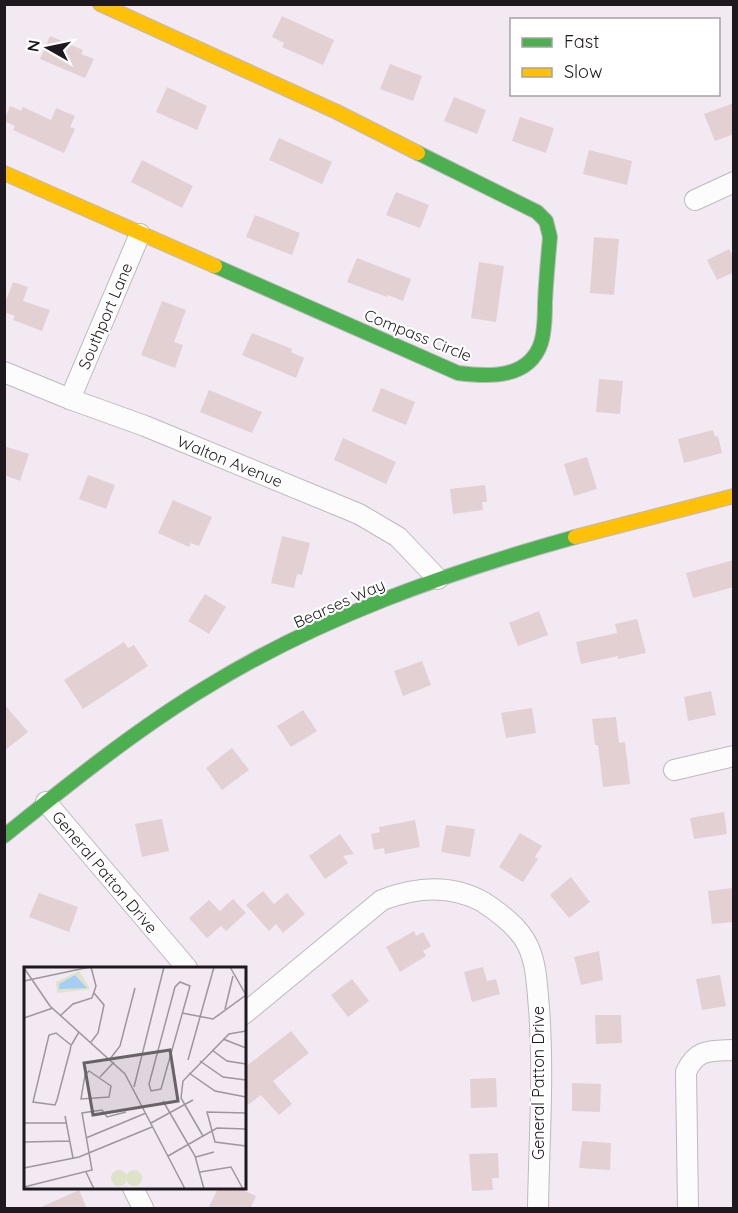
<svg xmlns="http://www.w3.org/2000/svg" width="738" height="1213" viewBox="0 0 738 1213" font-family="Quicksand,sans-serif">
<rect width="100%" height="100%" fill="#f2e9f3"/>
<g fill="#e3d0d3">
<path d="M282,16L334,40L323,65L282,47L284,43L272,37Z"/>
<path d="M50,36L83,50L81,54L94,59L85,78L40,59Z"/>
<path d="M390,64L422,76L413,101L380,89Z"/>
<path d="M167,87L207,106L197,130L156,112Z"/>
<path d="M454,97L486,110L477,134L444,121Z"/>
<path d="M734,103V134L715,141L704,114Z"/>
<path d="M10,106L21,111L23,107L51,120L56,108L75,116L70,127L75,129L64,153L13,130L15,126L4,121Z"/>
<path d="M520,117L554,128L546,153L512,141Z"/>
<path d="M279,138L332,162L322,184L269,160Z"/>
<path d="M589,150L632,161L627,185L583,174Z"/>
<path d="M142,160L193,186L182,208L131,182Z"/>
<path d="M396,192L429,205L420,228L386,215Z"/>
<path d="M255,215L300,233L292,255L246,237Z"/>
<path d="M594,237L619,239L614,295L590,293Z"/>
<path d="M729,249L734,258V272L717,280L707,260Z"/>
<path d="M357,258L411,279L403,301L388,295L387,297L347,282Z"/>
<path d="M479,262L504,266L496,322L471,318Z"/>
<path d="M13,282L28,287L23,301L50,310L42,331L13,320L15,316L4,312V306Z"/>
<path d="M162,301L186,310L174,342L183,345L175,368L141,355Z"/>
<path d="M252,333L292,349L291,352L304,358L296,378L242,355Z"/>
<path d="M599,379L623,381L620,414L596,412Z"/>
<path d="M381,388L415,402L406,425L372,411Z"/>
<path d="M209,390L262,412L252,433L200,412Z"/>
<path d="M713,430L715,437L718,436L722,453L684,463L678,439Z"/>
<path d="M343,438L396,462L386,484L334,460Z"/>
<path d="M4,446L29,454L20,481L4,475Z"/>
<path d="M587,457L597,489L574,496L564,464Z"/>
<path d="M88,475L115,485L106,509L79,499Z"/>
<path d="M485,485L487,502H482L483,510L453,514L450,489Z"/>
<path d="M173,500L212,517L199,546L191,543L189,547L158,533Z"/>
<path d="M282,536L310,543L302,575L297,574L294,588L271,583Z"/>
<path d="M734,560V587L693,598L686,573Z"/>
<path d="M205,594L226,607L209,634L188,621Z"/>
<path d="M539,611L548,635L518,646L509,623Z"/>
<path d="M637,619L646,653L618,659V656L581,664L576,642L617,633L615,624Z"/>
<path d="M124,642L128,648L134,645L148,666L83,709L64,680Z"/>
<path d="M422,661L431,685L403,696L394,671Z"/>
<path d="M711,691L716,715L688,721L684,697Z"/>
<path d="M4,704L28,732L4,751Z"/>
<path d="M532,708L536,733L506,738L501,713Z"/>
<path d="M303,710L317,731L291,747L277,726Z"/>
<path d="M616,717L619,743L625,742L630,784L603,787L598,745H595L592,719Z"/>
<path d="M232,748L249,770L222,790L206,768Z"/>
<path d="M724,812L727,834L694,839L690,818Z"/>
<path d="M162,819L169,851L142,857L135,824Z"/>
<path d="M415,820L420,847L385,854L384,848L374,850L371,834L380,832L379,827Z"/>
<path d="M446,825L475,829L470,857L441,852Z"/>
<path d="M520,833L542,846L535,857L538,859L523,882L499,867Z"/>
<path d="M340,834L354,854L343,856L348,863L325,879L309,856Z"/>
<path d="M571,877L590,902L569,918L550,895Z"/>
<path d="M732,888L734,922L712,924L708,891Z"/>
<path d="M263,891L274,904L287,893L305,914L283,933L276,924L269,931L246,905Z"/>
<path d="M39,893L78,907L69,932L29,917Z"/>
<path d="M233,899L246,913L226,931L221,926L207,938L189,918L209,900L220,911Z"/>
<path d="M414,931L416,936L423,932L431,946L423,951L426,956L400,972L386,947Z"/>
<path d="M599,951L603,980L581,985L574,957Z"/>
<path d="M483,967L487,981L496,979L500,994L472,1002L464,972Z"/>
<path d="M720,975L726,1006L702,1010L696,979Z"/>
<path d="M352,979L369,1001L348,1017L331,995Z"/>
<path d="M595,1015H621L622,1043L596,1044Z"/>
<path d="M291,1031L309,1053L273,1081L292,1104L279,1115L261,1095L244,1108V1068Z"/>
<path d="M496,1078L497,1107L471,1108L470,1079Z"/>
<path d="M572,1083L601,1084L600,1112L572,1111Z"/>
<path d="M582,1141L611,1143L610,1170L579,1168Z"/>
<path d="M498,1153L499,1178H492L493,1190L472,1191L469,1154Z"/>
<path d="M218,1188H238L256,1196L250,1209H208Z"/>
<path d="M79,1190L87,1209H37Z"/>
</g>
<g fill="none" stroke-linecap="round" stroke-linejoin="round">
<g stroke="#beb8bf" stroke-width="22">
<g id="street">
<path d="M695,200L734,182"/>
<path d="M4,372L70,399L145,426L359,514L398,537L438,579"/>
<path d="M70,399L140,234"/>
<path d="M674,770L734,756"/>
<path d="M46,802L187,968"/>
<path d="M244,1014L382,900C416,887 451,884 483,902C500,913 519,927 528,946C537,965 537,988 539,1008C544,1075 539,1142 538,1208"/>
<path d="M133,1188L143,1208"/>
<path d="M688,1208L686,1072C697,1048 711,1051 734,1050"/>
</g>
</g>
<g stroke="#beb8bf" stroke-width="16">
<g id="fast">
<path d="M215,266L458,373C489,377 529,379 541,343C545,330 545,315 545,302C546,280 548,259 550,237L546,221L537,212L418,153"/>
<path d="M4,836C69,784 134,731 205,688C320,617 446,573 575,537"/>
</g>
</g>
<g stroke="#beb8bf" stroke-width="16">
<g id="slow">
<path d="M100,4L337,112L418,153"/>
<path d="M4,173L215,266"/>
<path d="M575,537L734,496"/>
</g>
</g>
<use href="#street" stroke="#fdfcfd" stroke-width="20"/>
<use href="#fast" stroke="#4caf50" stroke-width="14"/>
<use href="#slow" stroke="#ffc107" stroke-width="14"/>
</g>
<g text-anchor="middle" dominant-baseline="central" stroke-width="4.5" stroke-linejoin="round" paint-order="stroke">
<g font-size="16" fill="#1f191f" stroke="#fff">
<text transform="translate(105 316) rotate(-67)">Southport Lane</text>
<text transform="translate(418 335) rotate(22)">Compass Circle</text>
<text transform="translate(230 461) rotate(22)">Walton Avenue</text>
<text transform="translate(339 603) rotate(-24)">Bearses Way</text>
<text transform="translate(105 872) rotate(50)">General Patton Drive</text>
<text transform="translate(538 1083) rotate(-90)">General Patton Drive</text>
</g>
</g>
<g transform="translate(24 967)">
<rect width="222" height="222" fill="#f2e9f3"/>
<path d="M55,4L66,22L33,26L32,15Z" fill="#dee2c8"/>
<path d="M102 211a8 8 0 1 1 16 0a8 8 0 1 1-16 0ZM87 211a8 8 0 1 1 16 0a8 8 0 1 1-16 0Z" fill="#dee2c8"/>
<path d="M51,8L63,21L35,22V17Z" fill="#a6cef4"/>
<path fill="none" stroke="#9e969e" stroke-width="1.5" d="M0,1L26,39L101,107L161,222M0,14L66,0M156,15L166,19L137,122L127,124L125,117L151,20ZM201,42L209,9M158,46L189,52L222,28L206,0M37,48L49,37L68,31L72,19L67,0M0,51L29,41M199,72L222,81M67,75L74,66L80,38L70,26M47,78L32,66L25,68L9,135L31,138L33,133L44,91L46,84L47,78L48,77L55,65M188,83L203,94L222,97M86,92L96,79L111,21M164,93L190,0M176,94L199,110L222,113M65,104L87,119L85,130L57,132L61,108ZM165,106L191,124L222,130M76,110L90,95M110,120L140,0M139,134L171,189L180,222M222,146L183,145L191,175L222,179M41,149L49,191M0,156H42M127,156L169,133M179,169L157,131L159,114L205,67L222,64M62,171L122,146M0,175L46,174M144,189L193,161L222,162M172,190L190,185M0,201L55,190L128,160M62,205L70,222M176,205L207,200L219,222M0,220L68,203L58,146L78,143L83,150L102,145"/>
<path fill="#696269" fill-opacity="0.15" stroke="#696269" stroke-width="3" d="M146,83L154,134L69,148L60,96Z"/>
<rect width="222" height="222" fill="none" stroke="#1f191f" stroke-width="3"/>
</g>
<rect width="738" height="1213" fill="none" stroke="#1f191f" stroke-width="12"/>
<rect x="510" y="18" width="210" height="78" fill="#ffffff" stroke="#a5a3a5" stroke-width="1.5"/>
<rect x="522" y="38" width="30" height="9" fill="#4caf50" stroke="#a5a3a5" stroke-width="1.5"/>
<text x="564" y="48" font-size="18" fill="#1f191f">Fast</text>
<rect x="522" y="68" width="30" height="9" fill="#ffc107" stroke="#a5a3a5" stroke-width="1.5"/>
<text x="564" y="78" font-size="18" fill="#1f191f">Slow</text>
<g transform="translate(48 48) rotate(279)" stroke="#ffffff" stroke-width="4.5" paint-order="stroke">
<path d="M0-4.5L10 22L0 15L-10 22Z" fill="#1f191f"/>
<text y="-9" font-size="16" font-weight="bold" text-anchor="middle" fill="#1f191f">N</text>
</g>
</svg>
